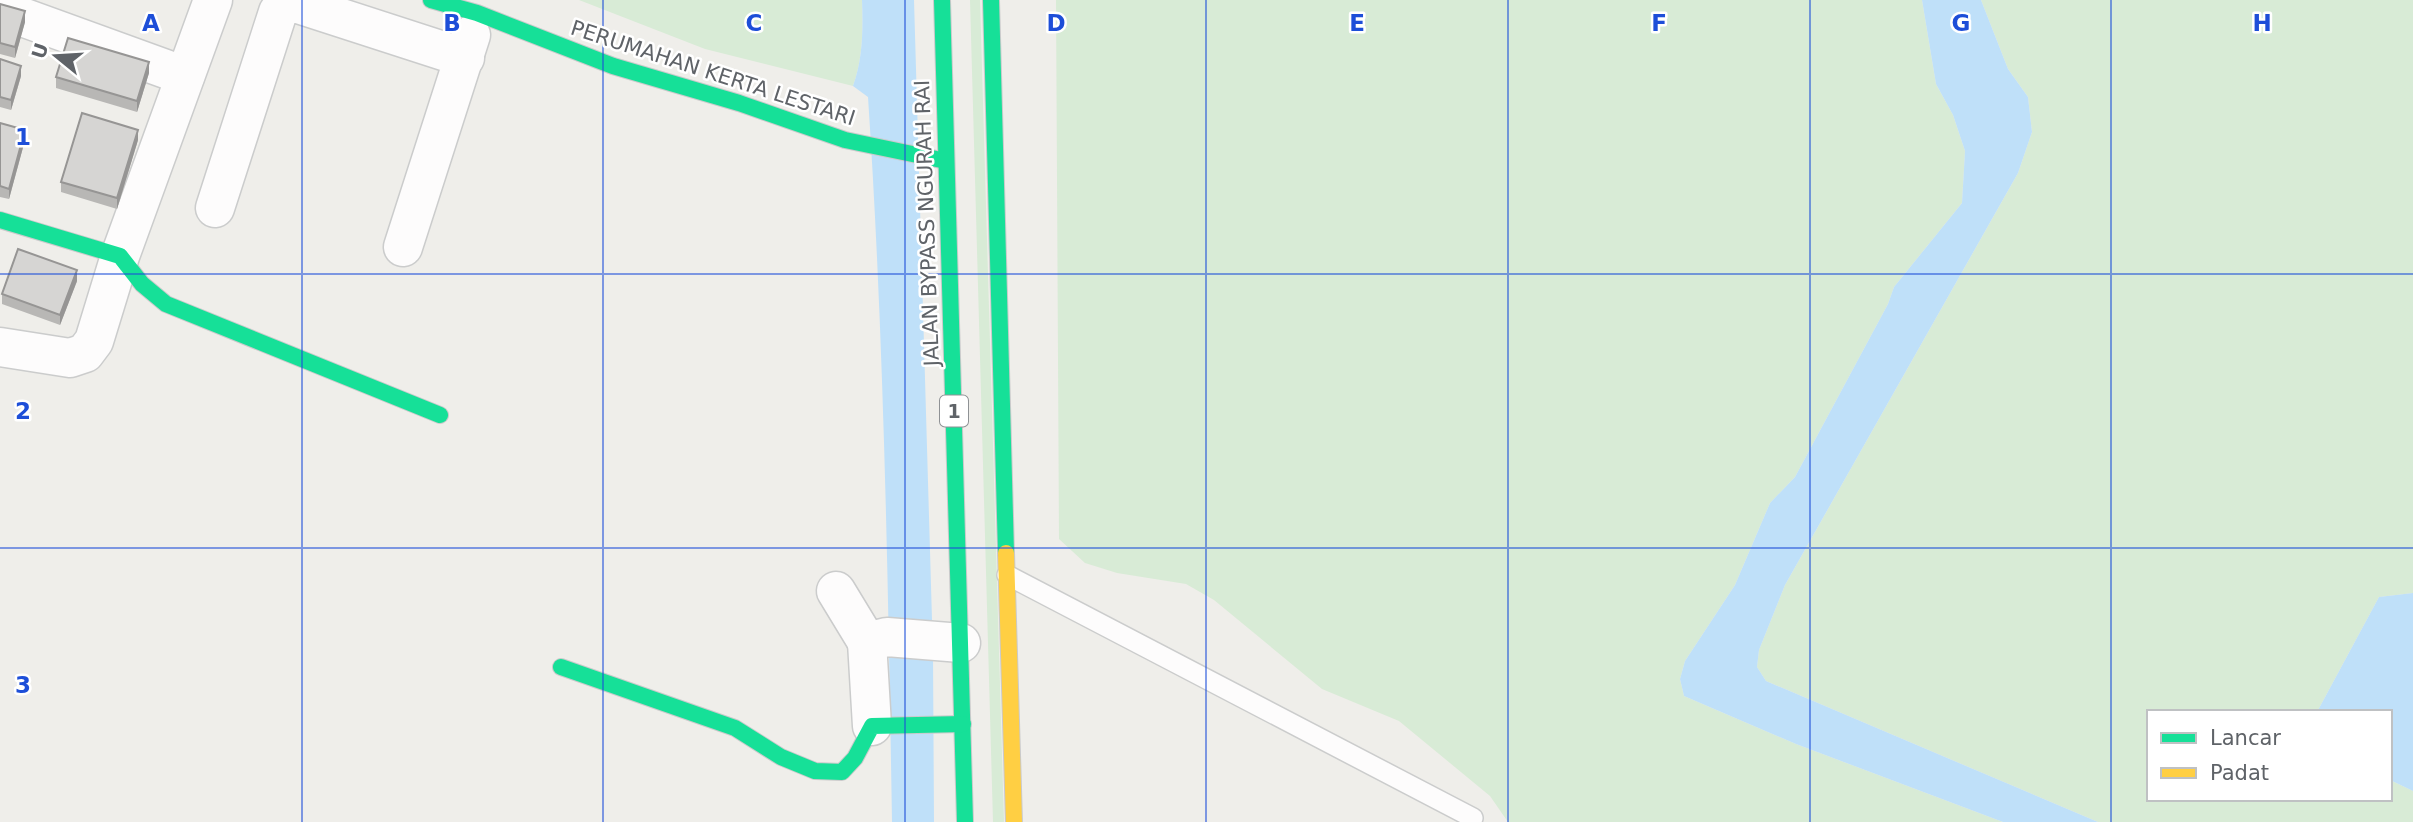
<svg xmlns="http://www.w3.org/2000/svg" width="2413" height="822" viewBox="0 0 2413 822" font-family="'DejaVu Sans',sans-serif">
<rect width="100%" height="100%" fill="#efeeea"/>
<g fill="#d8ebd6">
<path d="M579,0H862C863,29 863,58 853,86L705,49Z"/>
<path d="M970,0H980L1004,822H993Z"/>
<path d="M1056,0H1922L1936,84L1953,115L1965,151L1962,203L1894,287L1888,304L1795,477L1770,503L1735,585L1685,661L1680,679L1684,696L1796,744L2003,822H1508L1490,796L1399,721L1322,689L1214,600L1186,584L1117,573L1085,563L1059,539Z"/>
<path d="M1981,0H2413V593L2379,597L2317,712H2149V799H2390V780L2413,791V822H2098L1766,681L1757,667L1759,650L1785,585L2018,173L2032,132L2028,97L2008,69Z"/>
</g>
<g fill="#bfe0f9">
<path d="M862,0H914L933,654L934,822H892C888,580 884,338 868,97L853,86C863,58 863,29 862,0Z"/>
<path d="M1922,0H1981L2008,69L2028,97L2032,132L2018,173L1785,585L1759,650L1757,667L1766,681L2098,822H2003L1796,744L1684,696L1680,679L1685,661L1735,585L1770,503L1795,477L1888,304L1894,287L1962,203L1965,151L1953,115L1936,84Z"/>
<path d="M2413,593V791L2390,780V712H2317L2379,597Z"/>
</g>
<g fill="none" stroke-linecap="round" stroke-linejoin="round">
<g stroke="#cbcccc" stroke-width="22">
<path id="lane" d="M1007,575L1473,818"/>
</g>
<g stroke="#cbcccc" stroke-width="41">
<g id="street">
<path d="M0,9L185,76"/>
<path d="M215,208L278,12L287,4H298L465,58"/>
<path d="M403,247L471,35"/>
<path d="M0,347L70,358L85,353L94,341L120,256L213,0"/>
<path d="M836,591L867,642"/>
<path d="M872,726L867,642L887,637L961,643"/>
</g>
</g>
<g stroke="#cacacb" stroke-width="18">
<g id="fast">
<path d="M431,0L477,13L613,66L739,103L845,140L946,161"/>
<path d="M942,0L965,822"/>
<path d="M991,0L1006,553"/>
<path d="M0,220L120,256L142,284L166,304L440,415"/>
<path d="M561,667L735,728L781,757L815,771L842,772L855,758L872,726L963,724"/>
</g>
</g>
<g stroke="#cacacb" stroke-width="18">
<path id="slow" d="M1006,553L1014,822"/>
</g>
<use href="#lane" stroke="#fdfcfc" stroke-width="19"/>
<use href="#street" stroke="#fdfcfc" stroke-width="38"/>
<use href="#fast" stroke="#16e098" stroke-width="16"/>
<use href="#slow" stroke="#ffcf43" stroke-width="16"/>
</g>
<g fill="#b8b7b5">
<path d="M0,4L25,22L15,58L0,54Z"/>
<path d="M0,59L21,76L11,110L0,107Z"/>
<path d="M149,73L137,112L56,88V77Z"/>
<path d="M0,123L25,140L9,199L0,197Z"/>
<path d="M138,140L117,209L61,192V182Z"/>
<path d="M77,281L60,325L2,304V294Z"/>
</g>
<g fill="#969594">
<path d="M25,11V22L15,58V47Z"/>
<path d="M149,62V73L137,112V101Z"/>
<path d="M21,66V76L11,110V100Z"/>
<path d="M25,130V140L9,199V189Z"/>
<path d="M138,130V140L117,209V198Z"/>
<path d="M77,270V281L60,325V315Z"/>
</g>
<g fill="#d6d5d3" stroke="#969594" stroke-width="2">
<path d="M0,4L25,11L15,47L0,43Z"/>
<path d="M68,38L149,62L137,101L56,77Z"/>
<path d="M0,59L21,66L11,100L0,97Z"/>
<path d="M82,113L138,130L117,198L61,182Z"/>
<path d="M0,123L25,130L9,189L0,186Z"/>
<path d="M18,249L77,270L60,315L2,294Z"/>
</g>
<path fill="none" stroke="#1d4ed8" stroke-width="2" stroke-opacity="0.55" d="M302,0V822M603,0V822M905,0V822M1206,0V822M1508,0V822M1810,0V822M2111,0V822M0,274H2413M0,548H2413"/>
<g text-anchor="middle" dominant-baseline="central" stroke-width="5" stroke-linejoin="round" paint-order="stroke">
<rect fill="#fff" stroke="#8f9295" stroke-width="2" x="940" y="395.5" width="28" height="31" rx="5"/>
<g font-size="19" font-weight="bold" fill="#5f6368">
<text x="954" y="411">1</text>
</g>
<g font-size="21" fill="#5f6368" stroke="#fff">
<text transform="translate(713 73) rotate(18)">PERUMAHAN KERTA LESTARI</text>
<text transform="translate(927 223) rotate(-92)">JALAN BYPASS NGURAH RAI</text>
</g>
</g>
<g font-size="23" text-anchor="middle" font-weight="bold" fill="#1d4ed8" stroke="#fff" stroke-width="5" stroke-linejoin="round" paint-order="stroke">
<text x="151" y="31">A</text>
<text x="452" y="31">B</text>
<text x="754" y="31">C</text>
<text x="1056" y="31">D</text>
<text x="1357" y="31">E</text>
<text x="1659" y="31">F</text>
<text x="1961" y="31">G</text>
<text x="2262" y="31">H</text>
<text x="23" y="145">1</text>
<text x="23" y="419">2</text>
<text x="23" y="693">3</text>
</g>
<rect x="2147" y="710" width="245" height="91" fill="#ffffff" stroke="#bfc1c3" stroke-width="2"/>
<rect x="2161" y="733" width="35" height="10" fill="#16e098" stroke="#bfc1c3" stroke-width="2"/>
<text x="2210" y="745" font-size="21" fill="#5f6368">Lancar</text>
<rect x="2161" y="768" width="35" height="10" fill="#ffcf43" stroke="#bfc1c3" stroke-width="2"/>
<text x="2210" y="780" font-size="21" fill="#5f6368">Padat</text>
<g transform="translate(56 56) rotate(288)" stroke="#ffffff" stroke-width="5" paint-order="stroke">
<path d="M0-5L12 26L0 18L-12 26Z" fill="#5f6368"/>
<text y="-10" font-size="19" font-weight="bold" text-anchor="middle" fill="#5f6368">U</text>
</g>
</svg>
